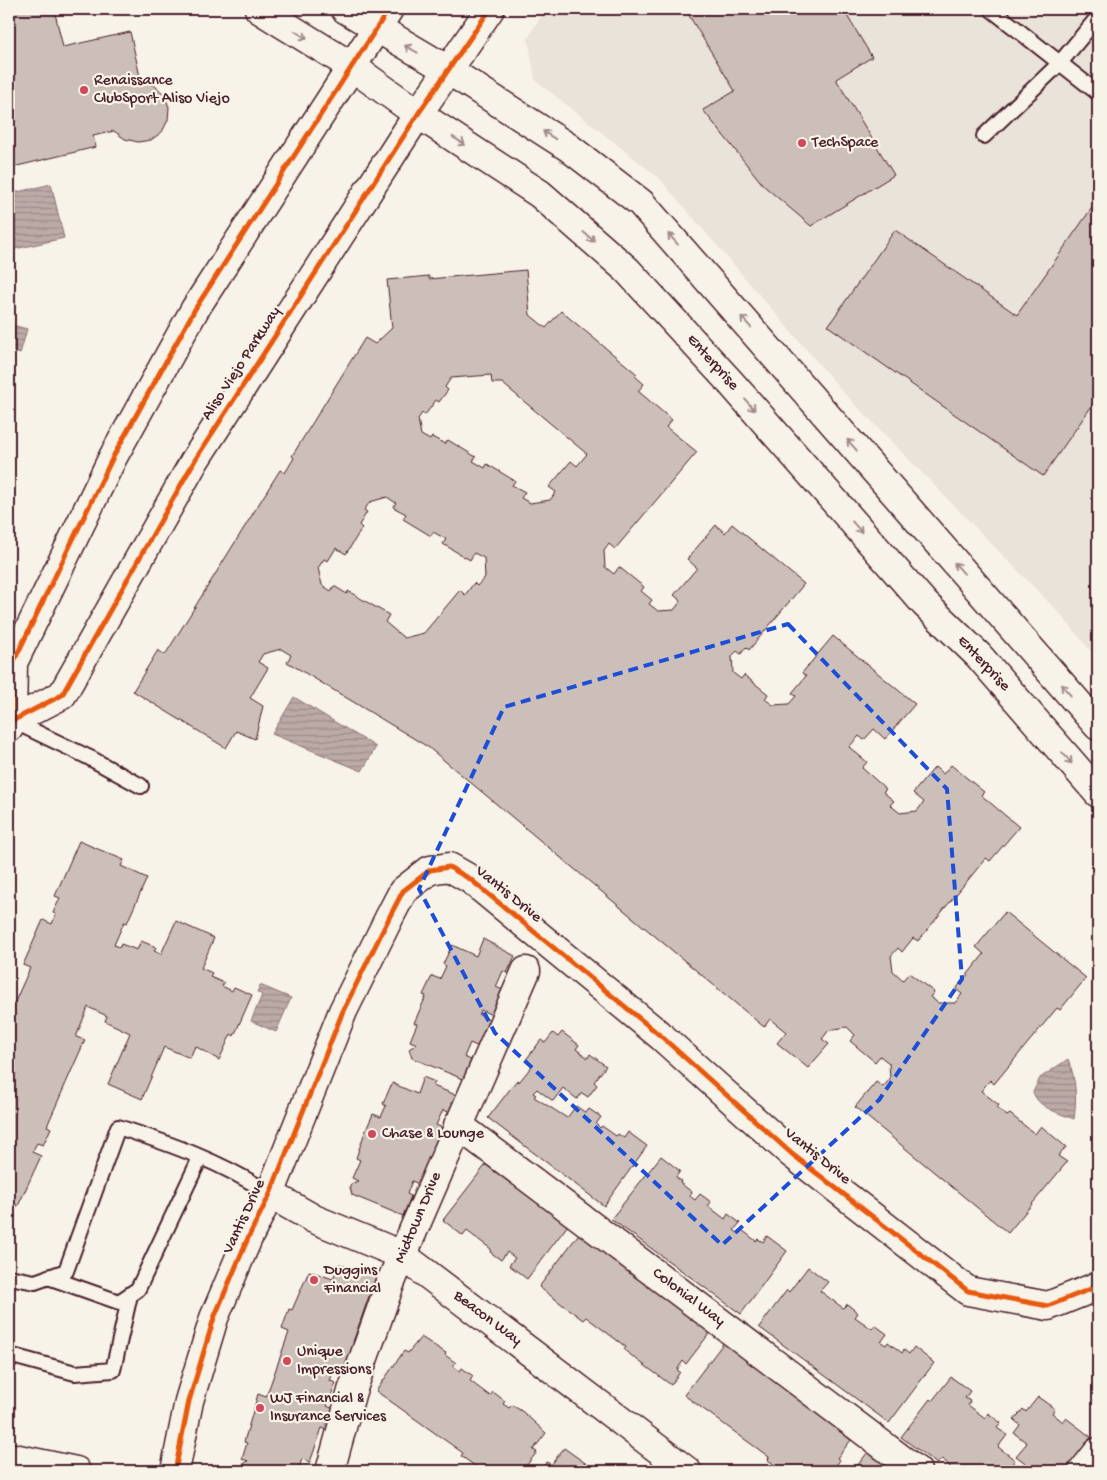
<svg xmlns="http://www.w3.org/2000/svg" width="1107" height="1480" viewBox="0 0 1107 1480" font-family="'Gochi Hand',sans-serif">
<defs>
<pattern id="water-rules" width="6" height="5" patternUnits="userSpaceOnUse" patternTransform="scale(1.25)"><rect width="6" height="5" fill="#bcaaa7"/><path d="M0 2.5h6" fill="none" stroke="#9b8a88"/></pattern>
</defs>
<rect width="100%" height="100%" fill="#f7f3e8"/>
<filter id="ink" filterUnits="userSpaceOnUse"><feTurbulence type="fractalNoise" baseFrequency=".02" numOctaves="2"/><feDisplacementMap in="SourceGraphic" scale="10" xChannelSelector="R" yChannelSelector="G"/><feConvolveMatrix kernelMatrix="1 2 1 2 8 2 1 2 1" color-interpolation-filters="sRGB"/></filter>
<g filter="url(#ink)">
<path fill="#eae3da" d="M545,9H1098V660L1063,617L843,392L658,177L535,80L528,38Z"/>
<g fill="url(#water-rules)" stroke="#8e7275">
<path d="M51,184L64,238L15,249L9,258V194Z"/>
<path d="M9,324L27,329L20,354L9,350Z"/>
<path d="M294,697L376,747L362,771L272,734Z"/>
<path d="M260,985L291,998L276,1032L251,1021L262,995L257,992Z"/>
<path d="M1068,1059C1076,1079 1077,1098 1074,1119C1059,1113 1038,1108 1033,1092L1040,1078Z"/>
</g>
<g fill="#ccbfb9" stroke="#4a1f2b" fill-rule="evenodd">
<path d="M9,9H54L63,47L130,32L141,81L154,85L164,94L169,107L168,120L162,132L151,140L138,142L125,139L114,131L93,136L96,147L9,168Z"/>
<path d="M685,9H843L872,57L836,79L894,175L811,226L764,186L703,110L735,91Z"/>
<path d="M1098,199V397L1043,476L828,326L895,230L1017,315Z"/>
<path d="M526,270L530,315L546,328L561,311L637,374L635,376L644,384L638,391L672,420L666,427L697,452L615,549L609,544L604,551L605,567L614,574L619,567L644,587L641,591L652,600L649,604L658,611L674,610L681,601L674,595L697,568L687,559L716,525L725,533L732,524L804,584L749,650L746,647L741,654L737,651L732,656L733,673L741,679L744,675L768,694L765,699L773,705L789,704L796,696L792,693L806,676L802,673L833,636L915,704L885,739L874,729L864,740L859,736L849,747L867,762L862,768L886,789L883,792L894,801L890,805L900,813L917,811L924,802L913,793L935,767L943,774L951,765L984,792L981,795L1019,827L990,861L986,858L918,941L913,938L902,952L898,948L891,956L893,971L903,980L909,973L934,992L930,997L938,1003H955L962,994L956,989L984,954L976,947L1005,912L1086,978L1060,1010L1057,1008L994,1084L990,1080L981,1091L999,1105L997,1108L1007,1116L1010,1114L1035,1134L1041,1126L1066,1147L1058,1156L1067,1162L1008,1233L855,1107L876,1082L883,1087L890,1079L889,1063L880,1056L875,1062L850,1041L855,1035L847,1027L829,1030L822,1039L829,1044L808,1068L777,1043L786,1032L770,1019L764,1027L428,747L287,662L291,655L281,649L263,654L258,662L268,668L250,698L263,706L255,739L236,731L226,748L133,691L158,650L165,655L280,470L285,473L294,458L292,456L365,338L375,344L392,328L387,280L429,276V279ZM491,375L492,383H502L587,454L577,466L571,461L549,487L556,492L550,500L530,503L521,498L525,492L512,485L515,481L487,464L485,468L473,461L476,457L448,440L445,444L432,437L430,440L421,435L418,419L422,413L425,415L436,400L439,402L448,390L445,387L451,378ZM387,497L396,503L393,507L406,514L403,519L431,536L433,532L446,539L443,544L470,560L474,553L484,558L485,577L477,586L474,583L465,595L460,590L424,633L404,638L385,622L389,615L348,591L347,594L334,586L331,591L322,585L318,568L324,559L328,561L336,548L346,554L362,528L359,525L367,512L364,510L370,502Z"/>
<path d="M79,841L124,860L121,866L147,878L127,923L124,922L114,945L120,947L121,944L137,950L141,941L156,947L154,951L161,954L176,921L214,938L201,968L212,973L210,977L224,983L222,986L232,991L234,987L252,995L234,1036L231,1034L219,1060L195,1046L190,1058L164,1047L142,1099L108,1084L130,1033L105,1021L107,1016L88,1007L76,1037L85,1040L47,1126L51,1128L43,1145L37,1143L32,1152L41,1156L18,1206L10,1203L9,1205V1015L30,968L23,965L43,920L52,924L56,914L53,913L60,898L55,896Z"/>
<path d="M483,939L515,956L507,973L503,971L496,987L507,992L496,1017L481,1010L479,1015L493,1021L481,1048L470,1043L464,1057L471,1060L463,1079L412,1058L409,1049L417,1044L410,1041L417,1024L414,1023L426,996L423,995L432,976L440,979L446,966L443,964L452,945L476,956Z"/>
<path d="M562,1032L579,1045L576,1049L588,1058L590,1054L606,1066L594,1082L597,1085L588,1097L582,1093L577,1099L563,1088L553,1101L537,1089L533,1093L536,1095L534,1097L567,1118L576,1106L586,1113L589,1109L601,1117L596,1124L600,1128L602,1126L616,1136L618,1134L624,1138L628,1132L647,1146L604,1206L488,1118L517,1080L519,1082L532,1066L525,1061L541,1040L545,1043L553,1033L558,1037Z"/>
<path d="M423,1077L435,1082L433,1086L456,1095L449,1112L443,1110L436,1125L448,1130L421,1185L412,1181L407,1194L411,1196L403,1216L352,1195L350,1187L351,1184L358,1181L352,1178L360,1160L356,1158L365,1132L373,1114L381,1117L386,1106L383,1104L392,1083L417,1094Z"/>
<path d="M661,1156L680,1171L676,1177L681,1181L680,1183L692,1192L690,1196L695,1200L700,1194L711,1202L708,1206L725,1219L728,1214L740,1223L734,1230L739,1234L742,1230L756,1241L758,1239L763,1242L767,1236L787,1251L741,1314L611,1219Z"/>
<path d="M491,1158L568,1225L527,1279L509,1265L515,1258L507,1252L501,1260L490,1252L491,1249L467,1231L463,1236L443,1220Z"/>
<path d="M581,1231L712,1330L686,1364L683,1361L677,1370L680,1372L671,1385L624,1350L626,1347L586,1317L583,1320L539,1287Z"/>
<path d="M339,1264L376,1276L353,1342L357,1344L350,1365L347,1364L344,1372L334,1369L330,1381L336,1383L327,1406L334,1409L327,1430L322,1428L310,1462L302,1459L298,1471H241L242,1465L248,1461L242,1459L247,1443L244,1442L258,1394L266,1397L289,1332L282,1329L289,1309L292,1310L309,1271L333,1279Z"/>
<path d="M808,1267L828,1282L820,1291L843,1308L847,1304L858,1313L855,1317L872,1329L875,1325L887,1334L881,1342L886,1345L888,1342L902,1353L904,1350L909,1354L914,1347L934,1363L889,1423L759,1327L787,1290L789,1292Z"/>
<path d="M421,1337L446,1353L445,1355L456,1363L453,1366L460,1371L462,1368L473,1376L470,1381L490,1396L493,1392L505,1401L503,1404L509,1408L512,1405L523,1412L546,1433L533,1450L537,1452L522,1471H482L461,1456L463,1453L376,1391L404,1351L408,1353Z"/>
<path d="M725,1341L748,1359L747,1361L753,1366L758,1360L828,1413L824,1419L831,1424L833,1421L849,1434L847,1437L851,1440L837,1458L840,1460L832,1471H783L768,1460L769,1457L684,1395Z"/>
<path d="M951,1377L970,1391L965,1398L970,1401L968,1405L985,1418L988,1413L1001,1423L997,1428L1007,1435L998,1447L1015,1460L1012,1464L1022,1471H948L950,1466L942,1459L937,1464L901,1437L930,1399L932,1401Z"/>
<path d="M1038,1397L1055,1409L1052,1413L1063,1422L1066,1418L1091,1437L1065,1471H1029L1032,1468L1016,1456L1027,1443L1014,1433L1020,1425L1014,1420L1023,1409L1026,1412Z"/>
<path d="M564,1448L588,1465V1466L594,1471H540L547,1462L551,1465Z"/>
<path d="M868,1452L891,1469L889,1471H853Z"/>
</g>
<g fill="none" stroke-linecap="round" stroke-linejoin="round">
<g stroke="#4a1f2b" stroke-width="18">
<g id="service">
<path d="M991,9L1098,93"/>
<path d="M984,136L1059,64L1098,17"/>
<path d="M13,721L90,758L141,786"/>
<path d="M9,1277L35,1282L66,1271L118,1127C171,1144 224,1163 270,1194"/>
<path d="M48,1277L119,1302L138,1289L200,1158"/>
<path d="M9,1355L75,1373L113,1370L130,1295"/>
</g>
</g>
<g stroke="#4a1f2b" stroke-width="31">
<g id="minor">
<path d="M458,1125L917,1471"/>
<path d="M270,1194L314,1219L402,1255L687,1471"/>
<path d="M330,1471L352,1391L390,1284L526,971"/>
<path d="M1083,1471L1098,1452"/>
</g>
</g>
<g stroke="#4a1f2b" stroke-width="31">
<g id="tertiary">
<path d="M9,1457L76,1471"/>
<path d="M175,1471L189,1401L214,1318L248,1238L270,1194L343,1011L390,916L403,891L430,870L449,867L470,879L662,1037L792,1154L968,1291L1048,1306L1098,1286"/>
</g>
</g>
<g stroke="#4a1f2b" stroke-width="31">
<g id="secondary">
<path d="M259,9L351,66L418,114L540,194L627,270L731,383L925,604L978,655L1098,793"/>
<path d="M345,9L448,70L568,147L641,203L1098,726"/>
<path d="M12,721L62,695L195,460L418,114L490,9"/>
<path d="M9,728L12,721L13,663L113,457L195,309L389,9"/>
</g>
</g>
<use href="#service" stroke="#f7f3e8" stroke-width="14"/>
<use href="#minor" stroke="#f7f3e8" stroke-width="28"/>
<use href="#tertiary" stroke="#f7f3e8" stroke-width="28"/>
<use href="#secondary" stroke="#f7f3e8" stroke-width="28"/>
<g stroke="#f7f3e8" stroke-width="8">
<g id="cycleway">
<path d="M12,721L62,695L195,460L418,114L490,9"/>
<path d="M9,727L12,721L13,663L113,457L195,309L389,9"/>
<path d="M175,1471L189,1401L214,1318L248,1238L270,1194L343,1011L390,916L403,891L430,870L449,867L470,879L662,1037L792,1154L968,1291L1048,1306L1098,1286"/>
</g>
</g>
<use href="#cycleway" stroke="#e8590c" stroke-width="5"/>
</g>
<defs><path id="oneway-shaft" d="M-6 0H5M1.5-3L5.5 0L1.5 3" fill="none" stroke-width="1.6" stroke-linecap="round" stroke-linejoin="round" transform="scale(1.25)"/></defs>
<g stroke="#a0898a">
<use href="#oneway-shaft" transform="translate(301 35) rotate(32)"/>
<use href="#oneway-shaft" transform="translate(411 49) rotate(-151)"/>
<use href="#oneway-shaft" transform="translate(549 135) rotate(-147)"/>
<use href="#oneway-shaft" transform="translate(459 141) rotate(33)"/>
<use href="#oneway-shaft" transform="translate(589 237) rotate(41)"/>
<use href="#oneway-shaft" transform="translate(673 239) rotate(-132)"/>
<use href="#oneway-shaft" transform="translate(746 322) rotate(-131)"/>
<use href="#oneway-shaft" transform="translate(750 405) rotate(49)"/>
<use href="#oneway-shaft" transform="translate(852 445) rotate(-131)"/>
<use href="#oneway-shaft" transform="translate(857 527) rotate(49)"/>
<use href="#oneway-shaft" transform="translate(959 568) rotate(-131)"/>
<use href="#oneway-shaft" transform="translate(1066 690) rotate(-131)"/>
<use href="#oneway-shaft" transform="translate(1067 758) rotate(49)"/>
</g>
</g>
<path fill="none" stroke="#1d4ed8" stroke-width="4" stroke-dasharray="10 6" stroke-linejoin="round" d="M788,624L947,789L962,979L879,1100L722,1245L495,1033L419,889L504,707Z"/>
<g fill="#d1495b" stroke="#f7f3e8" stroke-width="2">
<circle cx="84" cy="90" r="5"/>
<circle cx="802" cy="143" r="5"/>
<circle cx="372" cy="1134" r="5"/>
<circle cx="314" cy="1280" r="5"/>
<circle cx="287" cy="1361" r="5"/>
<circle cx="260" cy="1408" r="5"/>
</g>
<g text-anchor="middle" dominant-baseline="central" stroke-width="4.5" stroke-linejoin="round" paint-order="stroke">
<g font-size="16" fill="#4a1f2b" stroke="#f7f3e8" text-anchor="start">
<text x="94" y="81">Renaissance<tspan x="94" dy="18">ClubSport Aliso Viejo</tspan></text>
<text x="812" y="143">TechSpace</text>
<text x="382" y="1134">Chase &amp; Lounge</text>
<text x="324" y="1271">Duggins<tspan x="324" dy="18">Financial</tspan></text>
<text x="297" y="1352">Unique<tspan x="297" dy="18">Impressions</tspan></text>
<text x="270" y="1399">WJ Financial &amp;<tspan x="270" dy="18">Insurance Services</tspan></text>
</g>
<g font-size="16" fill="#4a1f2b" stroke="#f7f3e8">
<text transform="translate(712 363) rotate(48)">Enterprise</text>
<text transform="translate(242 364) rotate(-57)">Aliso Viejo Parkway</text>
<text transform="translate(983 664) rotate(47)">Enterprise</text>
<text transform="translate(508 895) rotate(39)">Vantis Drive</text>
<text transform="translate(817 1157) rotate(39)">Vantis Drive</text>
<text transform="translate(245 1217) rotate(-65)">Vantis Drive</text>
<text transform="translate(419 1218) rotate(-67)">Midtown Drive</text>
<text transform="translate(688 1298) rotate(37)">Colonial Way</text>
<text transform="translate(487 1319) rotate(37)">Beacon Way</text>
</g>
</g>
<rect width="1107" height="1480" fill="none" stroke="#f7f3e8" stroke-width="30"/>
<rect x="15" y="15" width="1077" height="1450" fill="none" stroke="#4a1f2b" stroke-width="2" filter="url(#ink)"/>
</svg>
